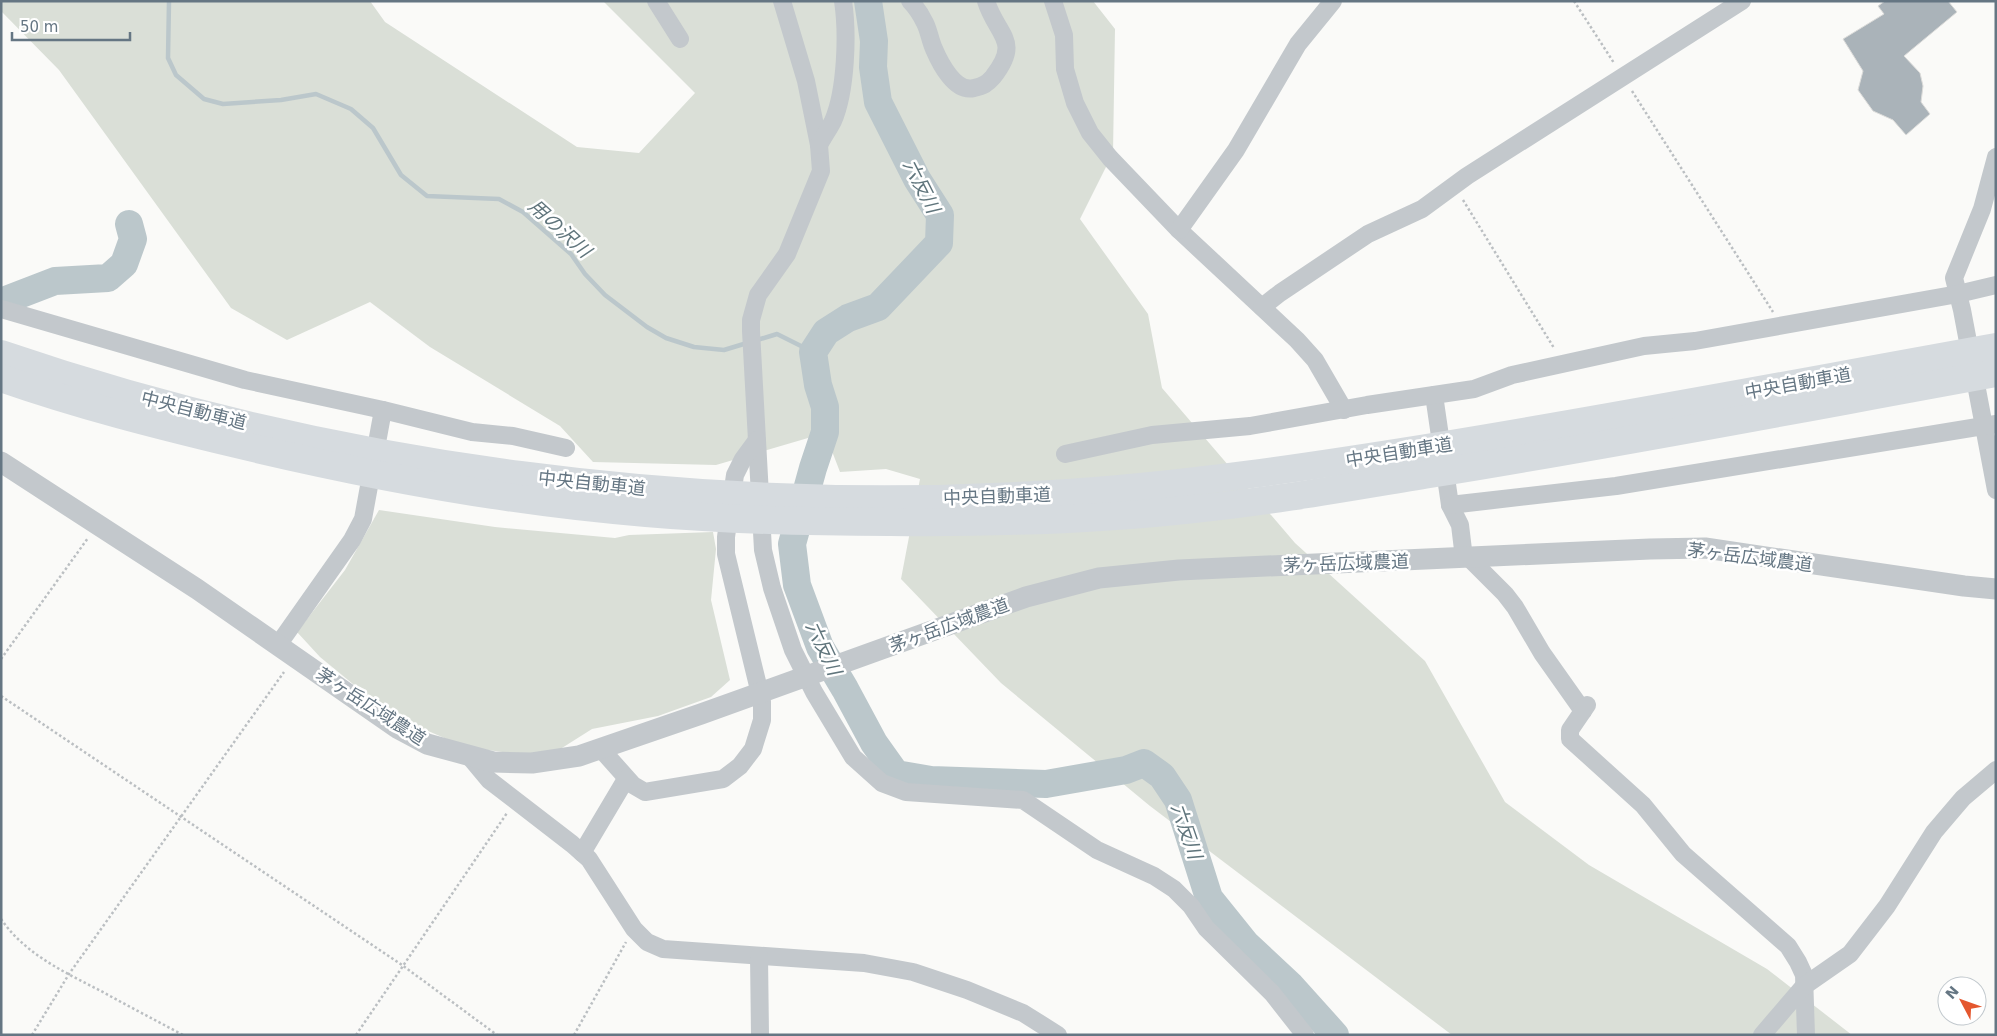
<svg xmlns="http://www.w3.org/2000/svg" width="1997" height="1036" viewBox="0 0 1997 1036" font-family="'DejaVu Sans','Noto Sans JP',sans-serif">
<rect width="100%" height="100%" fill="#fafaf8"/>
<g fill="#dadfd7">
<path d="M1,1H370L385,22L577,147L639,153L695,93L603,1H1093L1115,29L1113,153L1080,219L1148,314L1162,388L1295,543L1425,661L1505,802L1589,865L1767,969L1852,1035H1452L1150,806L1001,683L901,579L920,479L886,469L840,472L825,433L716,465L593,462L560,426L430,347L370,302L287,340L231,308L59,70L1,11Z"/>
<path d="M379,510L495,527L615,538L629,535L713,532L716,549L711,600L730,680L711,697L658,716L592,729L554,753H510L465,747L419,727L359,689L320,657L297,632L345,570Z"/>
</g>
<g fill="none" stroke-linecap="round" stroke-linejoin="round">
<g stroke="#bbc7cb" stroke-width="4.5">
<path d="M169,1L168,58L176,75L204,99L223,104L281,100L316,94L351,109L373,128L401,175L427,196L499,199L523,212L571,254L585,274L605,295L647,327L666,338L694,347L724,350L747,343"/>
<path d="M754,341L777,334L813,352"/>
</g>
<g stroke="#bbc7cb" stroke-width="28">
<path d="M868,1L874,41L873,67L878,102L917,179L940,215L939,243L878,307L848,318L826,332L813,352L818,385L825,407V432L813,468L792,544L797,585L820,647L845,689L874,743L896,774L931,780L1046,784L1126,770L1144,763L1162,776L1178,800L1209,898L1246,944L1291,986L1335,1035"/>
<path d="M3,301L55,281L108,278L124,264L133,239L129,224"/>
</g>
</g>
<path fill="#aab3b9" stroke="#dcdcda" d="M1885,1H1948L1957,12L1904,56L1920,73L1923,86L1921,102L1930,114L1906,135L1893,120L1873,111L1858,90L1863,71L1843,39L1884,14L1878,6Z"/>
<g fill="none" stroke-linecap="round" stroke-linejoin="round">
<g stroke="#bbbfc2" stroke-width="2.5" stroke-dasharray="2.5 2.5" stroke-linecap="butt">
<path d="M1574,1L1614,63"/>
<path d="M1632,91L1773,312"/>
<path d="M1463,200L1554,348"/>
<path d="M1,659L88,538"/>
<path d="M1,696L402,965L497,1035"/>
<path d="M1,919C25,954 64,972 101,991C128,1006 155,1020 183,1035"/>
<path d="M32,1035L69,974L284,672"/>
<path d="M356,1035L507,813"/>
<path d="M574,1035L626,942"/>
</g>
<g stroke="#c3c8cc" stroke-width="18">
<path d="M656,1L680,39"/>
<path d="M782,1L806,81L819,145L821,171L787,254L758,295L751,320V331L763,550L772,588L793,650L814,692L853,757L882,783L906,792L1023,800L1097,850L1154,876L1174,889L1191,906L1206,928L1272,993L1305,1035"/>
<path d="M910,1C916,7 921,15 925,23C929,31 930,40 934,49C940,63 955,93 974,88C983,86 987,84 993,77C1022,40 997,36 986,1"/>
<path d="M1053,1L1064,35L1065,69L1075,103L1090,133L1110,158L1179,230L1297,340L1315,360L1344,410"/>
<path d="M819,145C823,137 829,129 833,121C846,91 848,34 843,1"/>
<path d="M1996,157L1982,209L1954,278L1962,310L1996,490"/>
<path d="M1179,230L1236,150L1298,44L1333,1"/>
<path d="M1262,307L1280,293L1368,234L1422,209L1467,176L1742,1"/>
<path d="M1,309L245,380L383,410L472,432L513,436L566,448"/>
<path d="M1434,395L1450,505L1460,525L1464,558"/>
<path d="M1065,454L1152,435L1250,426L1367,405L1474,389L1512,375L1644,346L1695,341L1958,294L1996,285"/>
<path d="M1450,505L1616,486L1996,424"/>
<path d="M1469,558L1505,594L1515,607L1542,653L1583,711"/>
<path d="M278,645L352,540L363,519L383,410"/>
<path d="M1587,705L1570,730V739L1643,805L1683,854L1788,946L1798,962L1804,975L1806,1035"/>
<path d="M600,748L633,785L645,792L723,779L740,766L753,749L762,720V702L726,554V537L735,475L743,459L757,440"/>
<path d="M469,756L489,780L572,844L589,859L634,929L647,942L663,949L864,963L913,972L967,990L1023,1013L1058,1035"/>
<path d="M582,853L626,779"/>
<path d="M759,956L760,1035"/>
<path d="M1762,1035L1804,986L1850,954L1887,906L1934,832L1963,798L1996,770"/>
</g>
<path stroke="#c3c8cc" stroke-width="21" d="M1,462L197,589L397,728L427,744L493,762L532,763L579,756L701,714L1026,597L1099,578L1179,570L1650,549L1705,548L1964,586L1996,589"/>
<g stroke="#d6dbdf" stroke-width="28">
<path d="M1,354C334,468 702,516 1052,494C1184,486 1315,466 1445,445C1629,415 1812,380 1996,347"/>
<path d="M1,378C78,405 157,425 236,444C370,476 508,502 646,513C727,520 809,522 890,522C991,523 1094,520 1194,509C1275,501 1356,486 1436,473C1623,443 1809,407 1996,373"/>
</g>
</g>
<g text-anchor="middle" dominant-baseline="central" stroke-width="5" stroke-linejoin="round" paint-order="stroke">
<g font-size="18" fill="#657683" stroke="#fff">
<text transform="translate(1798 383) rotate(-10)">中央自動車道</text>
<text transform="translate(194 410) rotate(14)">中央自動車道</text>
<text transform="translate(1399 452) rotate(-9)">中央自動車道</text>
<text transform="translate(592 483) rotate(6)">中央自動車道</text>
<text transform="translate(997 496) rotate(-2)">中央自動車道</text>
<text transform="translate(1750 557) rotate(7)">茅ヶ岳広域農道</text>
<text transform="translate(1346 563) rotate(-2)">茅ヶ岳広域農道</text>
<text transform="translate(949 625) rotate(-20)">茅ヶ岳広域農道</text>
<text transform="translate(371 706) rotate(33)">茅ヶ岳広域農道</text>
</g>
<g font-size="19" font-style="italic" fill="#60757c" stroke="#fff">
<text transform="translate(922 186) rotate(63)">六反川</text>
<text transform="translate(560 228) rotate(42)">用の沢川</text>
<text transform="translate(824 648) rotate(65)">六反川</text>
<text transform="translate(1187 831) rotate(71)">六反川</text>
</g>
</g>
<rect width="1997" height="1036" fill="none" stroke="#657683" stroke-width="5"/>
<g transform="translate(1962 1001) rotate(311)"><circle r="24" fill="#ffffff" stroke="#c1c8cd"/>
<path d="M0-4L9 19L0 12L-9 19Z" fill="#e4572e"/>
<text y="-8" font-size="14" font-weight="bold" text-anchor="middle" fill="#657683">N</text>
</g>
<path d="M12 32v8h118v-8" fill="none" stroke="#657683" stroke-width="2.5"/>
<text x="20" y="32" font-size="15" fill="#657683" stroke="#ffffff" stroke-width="4" paint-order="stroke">50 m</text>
</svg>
